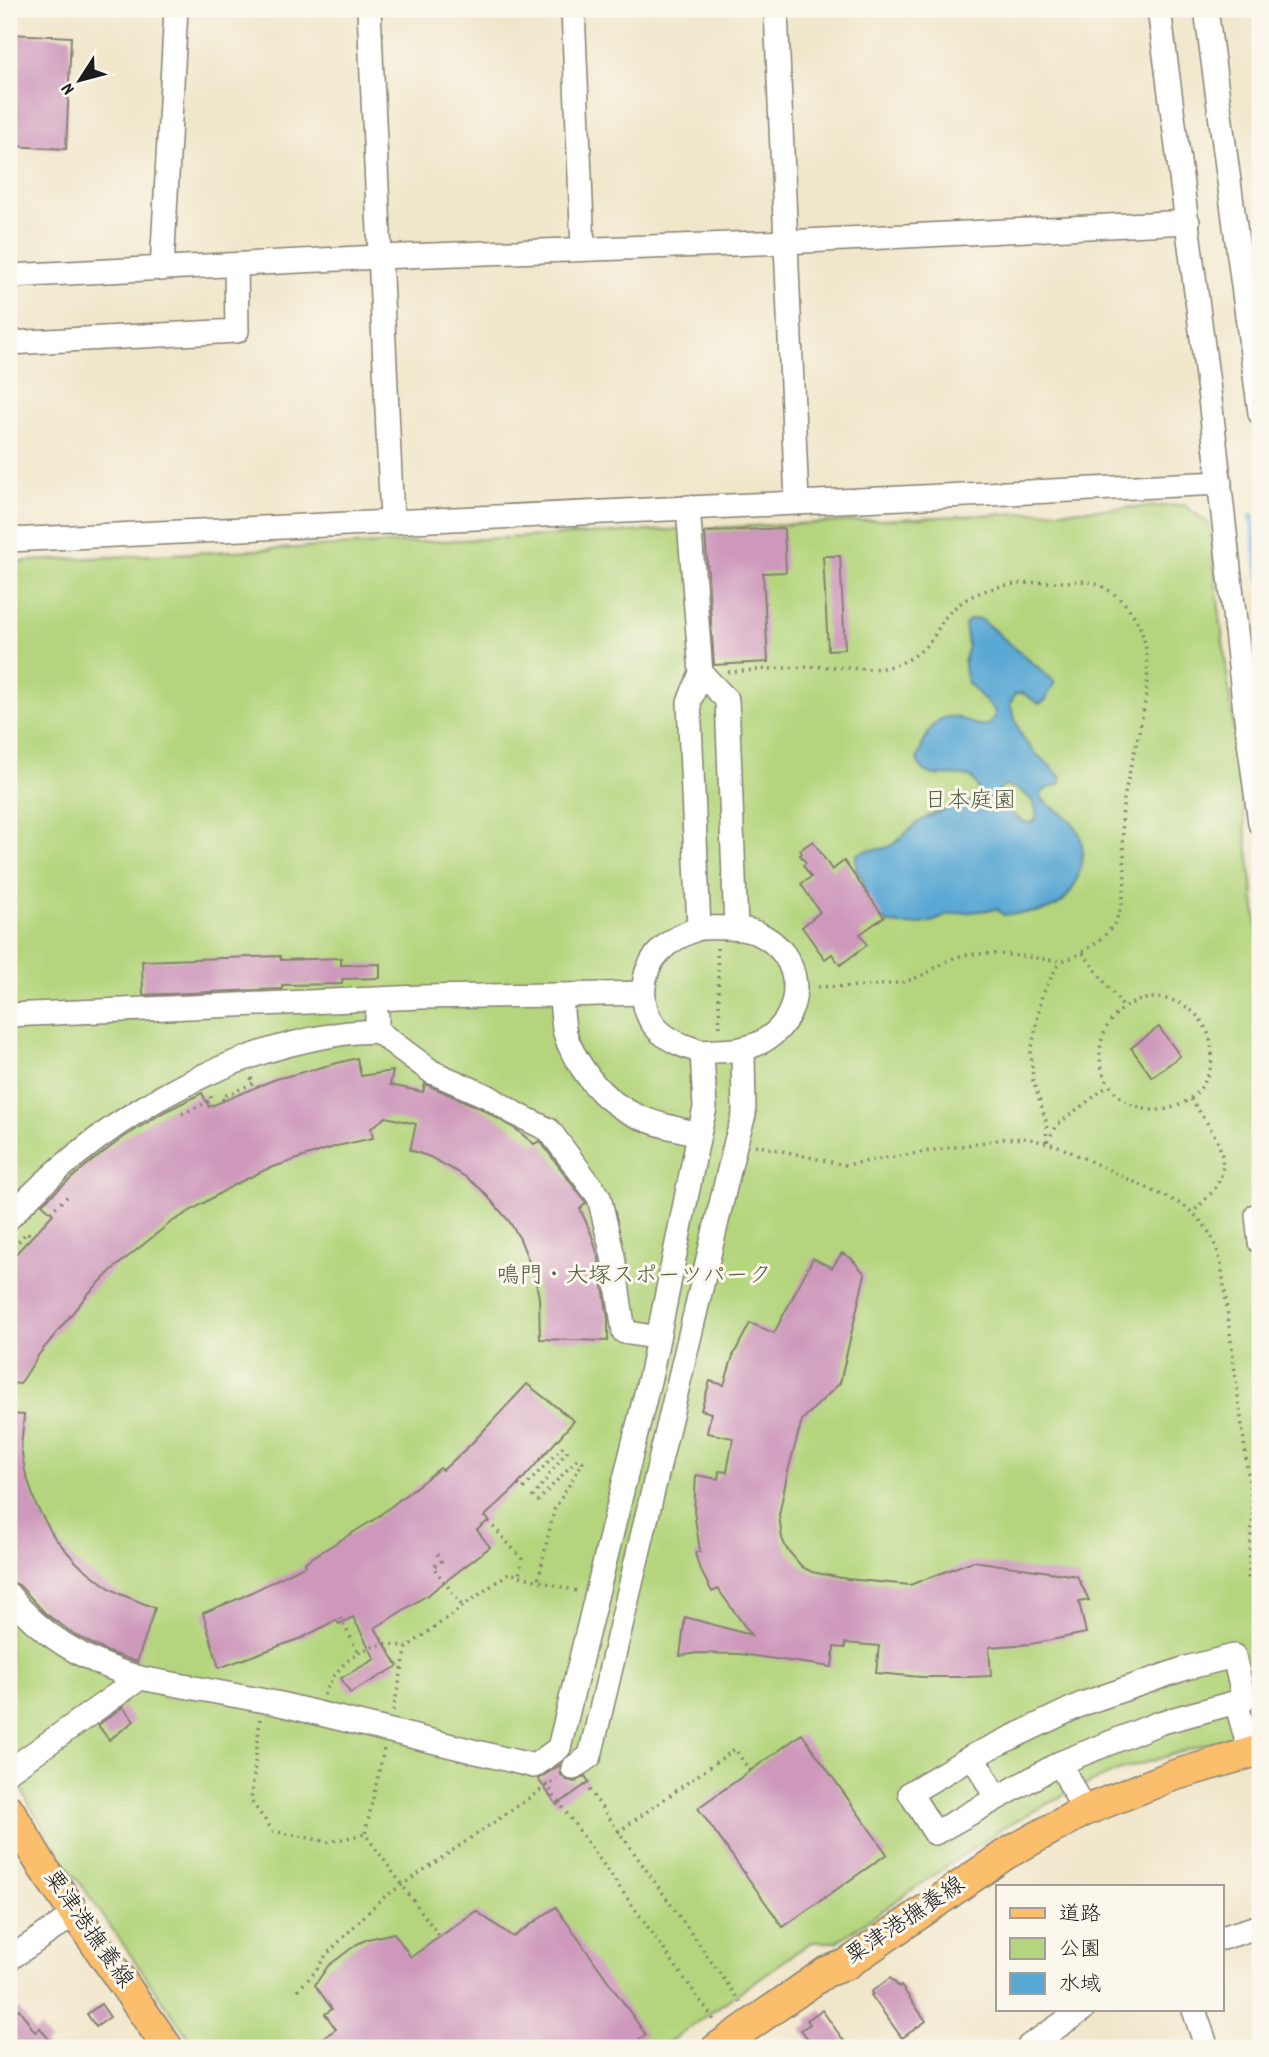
<svg xmlns="http://www.w3.org/2000/svg" width="1269" height="2057" viewBox="0 0 1269 2057" font-family="Dekko,'Klee One',sans-serif">
<rect width="100%" height="100%" fill="#fbf7ec"/>
<filter id="ink" filterUnits="userSpaceOnUse"><feTurbulence type="fractalNoise" baseFrequency=".0143" numOctaves="2"/><feDisplacementMap in="SourceGraphic" scale="14" xChannelSelector="R" yChannelSelector="G"/><feConvolveMatrix kernelMatrix="1 2 1 2 8 2 1 2 1" color-interpolation-filters="sRGB"/></filter>
<filter id="wash" filterUnits="userSpaceOnUse"><feTurbulence type="fractalNoise" baseFrequency=".00686" numOctaves="4" result="noise"/><feDisplacementMap in="SourceGraphic" scale="28" xChannelSelector="R" yChannelSelector="G"/><feGaussianBlur stdDeviation="1.57" result="paint"/><feColorMatrix in="noise" values="0 0 0 0 0 0 0 0 0 0 0 0 0 0 0 0 0 1.4 0 .05"/><feComposite in="paint" operator="in"/></filter>
<g filter="url(#wash)">
<rect width="100%" height="100%" fill="#f0e6ca"/>
<path fill="#b4d57d" stroke="#68784c" stroke-width="2" d="M1184,505L1209,524L1260,950V1728L1118,1771L1073,1790L1004,1827L836,1942H811L660,2048H196L56,1849L30,1806L9,1764V562Z"/>
<path fill="#5aa8d4" stroke="#3b6278" stroke-width="2" fill-rule="evenodd" d="M976,619L982,620L1055,682L1045,701L1039,704L1026,695L1021,693L1015,694L1010,704C1015,718 1019,735 1029,746C1039,759 1053,765 1062,780L1061,783C1054,789 1041,786 1041,797C1051,811 1066,811 1077,829C1090,850 1078,894 1056,906C1042,914 1019,913 1003,915L997,909L946,915C935,925 900,928 886,922C873,916 862,892 863,879C853,868 857,868 856,855C867,847 881,852 892,845C903,838 910,827 922,820C928,817 935,813 942,811C958,806 994,803 971,777C951,771 928,785 917,760C923,744 931,714 953,717C969,719 972,729 990,724L995,716L994,710L968,683L965,674L964,663L968,645L965,625L969,620ZM1004,786C1042,789 1045,835 1021,820C1012,815 1006,807 998,802L997,792Z"/>
<g fill="none" stroke-linecap="round" stroke-linejoin="round">
<path stroke="#5aa8d4" stroke-width="6" d="M1252,516L1260,578"/>
</g>
<g id="blocks">
<g fill="#cd98bb">
<path d="M9,34L71,37L66,149L9,146Z"/>
<path d="M784,528L786,572L763,573L768,662L714,665L705,532Z"/>
<path d="M823,556H840L845,649L828,650Z"/>
<path d="M813,841L832,870L844,861L884,917L860,934L867,945L840,965L832,954L825,959L802,927L820,912L801,884L811,877L803,865L806,863L800,855L802,853L800,850Z"/>
<path d="M280,956L281,960L341,958V965L380,964V978L342,979V984L282,985V989L143,995L142,961Z"/>
<path d="M1159,1027L1180,1056L1152,1077L1131,1048Z"/>
<path d="M357,1058L361,1076L393,1071L390,1085L423,1092L425,1084L482,1109L517,1130L534,1144L540,1141L586,1203L580,1209L591,1233L599,1259L608,1319V1341L540,1339L539,1298L535,1277L520,1239L509,1221L482,1190L466,1177L430,1157L410,1150L416,1124L386,1117L371,1128L373,1138L337,1146L267,1169L234,1185L170,1223L113,1269L87,1295L40,1353L20,1384L9,1383V1261L53,1214L42,1204L52,1195L87,1165L124,1137L164,1112L202,1093L209,1107L276,1079Z"/>
<path d="M842,1253L851,1258L865,1274L840,1383L802,1420L788,1471L779,1515L782,1538L786,1548L802,1567L812,1572L847,1579L910,1585L973,1561L1077,1576L1089,1600L1079,1602L1086,1633L1031,1644L989,1647L991,1676L968,1677H922L876,1673L879,1646L845,1643V1648L834,1647L832,1667L740,1654L697,1653L680,1656L685,1617L751,1635L718,1589L712,1592L699,1567L695,1553L700,1551L694,1511L696,1475L718,1479L719,1471L727,1472L733,1438L707,1433L711,1413L701,1410L710,1381L724,1385L733,1356L750,1323L774,1333L813,1258L832,1268Z"/>
<path d="M527,1384L574,1421L515,1488L485,1516L489,1520L477,1530L490,1547L429,1594L375,1628L398,1666L350,1693L341,1678L375,1659L353,1617L339,1624L336,1620L304,1637L219,1668L203,1613L240,1598L306,1565L305,1562L375,1519L440,1468L443,1470L472,1443Z"/>
<path d="M9,1414L24,1415L21,1448L25,1471L36,1505L54,1537L77,1563L105,1585L120,1594L155,1608L137,1662L108,1652L75,1635L45,1613L19,1585L9,1581Z"/>
<path d="M123,1707L134,1721L109,1740L98,1725Z"/>
<path d="M802,1734L887,1854L783,1927L698,1808Z"/>
<path d="M560,1765L561,1775L567,1780L575,1782L585,1776L589,1782L557,1805L538,1779Z"/>
<path d="M556,1907L646,2035L627,2048H309L336,2029L325,2014L332,2009L315,1985L328,1966L357,1944L368,1939L394,1933L411,1957L476,1911L513,1937Z"/>
<path d="M890,1978L899,1987L901,1986L926,2021L902,2038L871,1995L873,1994L871,1992Z"/>
<path d="M101,2004L110,2017L96,2027L87,2014Z"/>
<path d="M19,2009L35,2032L40,2028L50,2041L45,2045L47,2048H12L18,2044L9,2032V2016Z"/>
<path d="M822,2010L849,2048H815L801,2030L810,2024L807,2020Z"/>
</g>
</g>
</g>
<g filter="url(#ink)">
<use href="#blocks" fill-opacity="0" stroke="#868173" stroke-width="2"/>
<g fill="none" stroke-linecap="round" stroke-linejoin="round">
<g stroke="#868173" stroke-width="26">
<g id="minor">
<path d="M369,9L392,521"/>
<path d="M573,9L583,249"/>
<path d="M776,9L797,502"/>
<path d="M1159,9L1210,399L1245,711L1260,823"/>
<path d="M1206,9L1260,413"/>
<path d="M162,269L176,9"/>
<path d="M9,276L379,257L785,242L1188,222"/>
<path d="M9,343L237,331L236,265"/>
<path d="M688,507L701,673L689,702L699,928C718,928 739,926 757,933C804,953 808,1014 765,1040C746,1052 723,1050 702,1052L705,1108L699,1134"/>
<path d="M9,540L1220,483"/>
<path d="M701,673L727,700L736,928"/>
<path d="M699,928C685,934 672,939 661,950C640,970 637,1008 658,1030C671,1042 686,1047 702,1052"/>
<path d="M561,995L643,993"/>
<path d="M9,1015L421,997L561,995C562,1008 562,1021 565,1033C569,1048 576,1059 585,1072C614,1115 651,1123 699,1134L651,1373L559,1748L534,1766L276,1703L140,1678L9,1771"/>
<path d="M377,1031L432,1072L489,1097L514,1113L549,1130L599,1197L613,1256L624,1332L658,1338"/>
<path d="M1260,1215H1257L1260,1242"/>
<path d="M9,1218C93,1127 210,1055 334,1035C348,1032 363,1032 377,1031V1016"/>
<path d="M9,1595C42,1637 89,1663 140,1678"/>
<path d="M1236,1702L1250,1752"/>
<path d="M973,1756L1082,1704L1186,1668L1234,1656L1244,1700L1159,1723L1060,1763L935,1833L910,1793L973,1756L996,1798"/>
<path d="M1060,1763L1084,1811"/>
<path d="M573,1768L590,1756L736,1141L744,1115L743,1049"/>
<path d="M1222,1938L1260,1926"/>
<path d="M9,1959L75,1914"/>
<path d="M1194,2010L1207,2048"/>
<path d="M1030,2048L1029,2046L1082,2010"/>
</g>
</g>
<g stroke="#868173" stroke-width="33">
<g id="major">
<path d="M9,1810L44,1869L168,2048"/>
<path d="M717,2048L826,1972L847,1964L1006,1854L1084,1811L1172,1776L1260,1750"/>
</g>
</g>
<g stroke="#868173" stroke-width="3.5" stroke-dasharray="2 5" stroke-linecap="butt">
<path d="M728,672C761,670 795,666 828,667C850,667 870,672 891,666C908,662 924,651 934,636C940,626 943,618 952,610C981,583 1024,582 1062,582C1072,582 1084,580 1093,583C1106,587 1115,594 1124,603C1174,656 1130,746 1123,807C1119,846 1135,891 1112,927C1103,940 1076,959 1060,961C1031,958 1002,952 973,954C945,956 936,971 913,979C887,988 844,986 816,987"/>
<path d="M717,948L720,1031"/>
<path d="M1083,953L1124,1008"/>
<circle cx="1156" cy="1054" r="56"/>
<path d="M1191,1099C1209,1127 1238,1158 1213,1191C1207,1198 1200,1205 1193,1212"/>
<path d="M223,1100L222,1097L254,1083L251,1078"/>
<path d="M182,1114L212,1100L210,1095"/>
<path d="M1047,1141L1058,1124L1108,1086"/>
<path d="M1046,1142L1047,1124L1033,1080L1031,1053L1042,995L1060,961"/>
<path d="M755,1145L845,1165L1003,1139L1026,1138L1058,1146L1181,1204C1206,1221 1217,1241 1222,1270L1253,1512L1248,1580L1260,1584"/>
<path d="M50,1212L69,1195"/>
<path d="M9,1252L27,1232L31,1236"/>
<path d="M518,1485L523,1489L562,1447L567,1451L533,1497L538,1501L577,1459L583,1462L554,1510L538,1581"/>
<path d="M484,1516L522,1559L519,1576"/>
<path d="M437,1554L441,1561L433,1567L463,1607"/>
<path d="M340,1618L359,1653"/>
<path d="M324,1695C334,1669 356,1647 385,1644C392,1643 400,1646 407,1647"/>
<path d="M393,1711L407,1647L509,1573L577,1591"/>
<path d="M260,1719L251,1801L273,1831L329,1842L365,1834"/>
<path d="M384,1749L365,1834L440,1937"/>
<path d="M546,1784L714,2020"/>
<path d="M585,1784L741,2003"/>
<path d="M618,1832L735,1749L750,1771"/>
<path d="M298,1990L315,1972L326,1955L380,1900L557,1779"/>
</g>
<use href="#minor" stroke="#fff" stroke-width="23"/>
<use href="#major" stroke="#fabe6d" stroke-width="30"/>
</g>
</g>
<g text-anchor="middle" dominant-baseline="central" stroke-width="6" stroke-linejoin="round" paint-order="stroke">
<g font-size="23" fill="#515d3e" stroke="#fbf7ec">
<text x="970" y="802">日本庭園</text>
<text x="634" y="1277">鳴門・大塚スポーツパーク</text>
</g>
<g font-size="23" fill="#1c1c1c" stroke="#fbf7ec">
<text transform="translate(906 1922) rotate(-34)">粟津港撫養線</text>
<text transform="translate(87 1930) rotate(55)">粟津港撫養線</text>
</g>
</g>
<rect width="1269" height="2057" fill="none" stroke="#fbf7ec" stroke-width="35"/>
<rect x="996" y="1885" width="228" height="126" fill="#fbf7ec" stroke="#a29f99" stroke-width="2"/>
<rect x="1010" y="1908" width="35" height="10" fill="#fabe6d" stroke="#a29f99" stroke-width="2"/>
<text x="1059" y="1920" font-size="21" fill="#1c1c1c">道路</text>
<rect x="1010" y="1938" width="35" height="21" fill="#b4d57d" stroke="#a29f99" stroke-width="2"/>
<text x="1059" y="1955" font-size="21" fill="#1c1c1c">公園</text>
<rect x="1010" y="1973" width="35" height="21" fill="#5aa8d4" stroke="#a29f99" stroke-width="2"/>
<text x="1059" y="1990" font-size="21" fill="#1c1c1c">水域</text>
<g transform="translate(80 80) rotate(234)" stroke="#fbf7ec" stroke-width="5" paint-order="stroke">
<path d="M0-5L12 26L0 18L-12 26Z" fill="#1c1c1c"/>
<text y="-10" font-size="19" font-weight="bold" text-anchor="middle" fill="#1c1c1c">N</text>
</g>
</svg>
